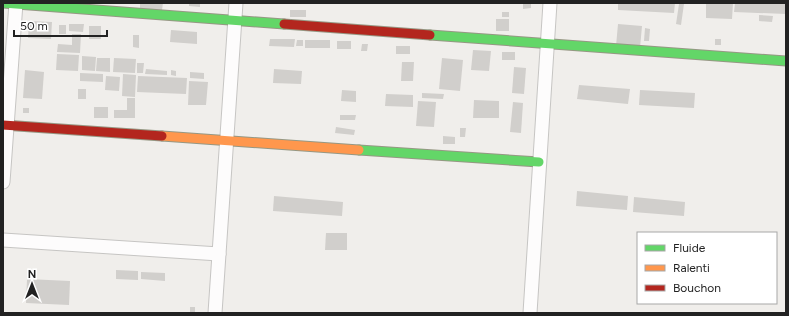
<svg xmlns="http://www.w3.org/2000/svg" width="789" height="316" viewBox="0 0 789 316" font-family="Figtree,sans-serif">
<rect width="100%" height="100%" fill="#f0eeeb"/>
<g fill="#d1cfcc">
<path d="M140,3H163L162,10L140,9Z"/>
<path d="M189,3H200V7L189,6Z"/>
<path d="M523,3H531V8L523,9Z"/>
<path d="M618,3H675L674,13L618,10Z"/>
<path d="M706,3H733L732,19L706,18Z"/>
<path d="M735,3H786V14L734,12Z"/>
<path d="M679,4H684L681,25L676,24Z"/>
<rect x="290" y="10" width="16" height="7"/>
<rect x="502" y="12" width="7" height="5"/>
<path d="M759,15L773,16L772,22L759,21Z"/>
<rect x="496" y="19" width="13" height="12"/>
<path d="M29,21L52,22L51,39L28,38Z"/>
<path d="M69,24H84L83,32L69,31Z"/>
<path d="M618,24L642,26L640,48L616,46Z"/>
<rect x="59" y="25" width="7" height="9"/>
<rect x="89" y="26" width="12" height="13"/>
<path d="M645,28L650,29L649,41H644Z"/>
<path d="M171,30L197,32V44L170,42Z"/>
<path d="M72,34H81L80,53L57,52L58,44L72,45Z"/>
<path d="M133,35H139V48L133,47Z"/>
<path d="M270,39H295L294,47L269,46Z"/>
<rect x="715" y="39" width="6" height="6"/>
<path d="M297,40H303V46H296Z"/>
<rect x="305" y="40" width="25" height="8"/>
<rect x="337" y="41" width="14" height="8"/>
<path d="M362,44H368L367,51H361Z"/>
<rect x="396" y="46" width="14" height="8"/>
<path d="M473,50L491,51L489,71L471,70Z"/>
<rect x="502" y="52" width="13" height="8"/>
<path d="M57,54L79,55L78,71L56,70Z"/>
<path d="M82,56L96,57L95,71L82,70Z"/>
<path d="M97,58H110V72L96,71Z"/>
<path d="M114,58L136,59L135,73L113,72Z"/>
<path d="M442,58L463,60L460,91L439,89Z"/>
<path d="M402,62H414L413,81H401Z"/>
<path d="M137,63H144L143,73H137Z"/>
<path d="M514,67L526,68L524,94L512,93Z"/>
<path d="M146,69L167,71V75L145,74Z"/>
<path d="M274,69L302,71L301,84L273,83Z"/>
<path d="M25,70L44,72L42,99L23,98Z"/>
<path d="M171,70L176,71V76L171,75Z"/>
<path d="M190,72L204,73V79L190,78Z"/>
<path d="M80,73L103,74V82L80,81Z"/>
<path d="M123,74L136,75L135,97L122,96Z"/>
<path d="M106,76L120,77L119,91L105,90Z"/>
<path d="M138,76L187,78L186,94L137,92Z"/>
<path d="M189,81L208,82L206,105H188Z"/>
<path d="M579,85L630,89L628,104L577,99Z"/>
<rect x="78" y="89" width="8" height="10"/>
<path d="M342,90L356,91V102L341,101Z"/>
<path d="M640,90L695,93L694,108L639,105Z"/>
<path d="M422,93L444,94L443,99L422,98Z"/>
<path d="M386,94L413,95V107L385,106Z"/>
<path d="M127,98H135V118H114V110H127Z"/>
<path d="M474,100L499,101V118H473Z"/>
<path d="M418,101L436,102L434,127L416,126Z"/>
<path d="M513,102L523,103L521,133L510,132Z"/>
<rect x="94" y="107" width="14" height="11"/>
<rect x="23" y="108" width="6" height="5"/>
<path d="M340,115H356L355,120H340Z"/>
<path d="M336,127L355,130L354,135L335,133Z"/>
<path d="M460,128H466L465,137H460Z"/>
<path d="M443,136L455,137V144H443Z"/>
<path d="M577,191L628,196L627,210L576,206Z"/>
<path d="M274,196L343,202L342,216L273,211Z"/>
<path d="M634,197L685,202L684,216L633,212Z"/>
<path d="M326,233H347V250H325Z"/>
<path d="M116,270L138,271V280L116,279Z"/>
<path d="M141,272L165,273V281L141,279Z"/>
<path d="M27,279L70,281L69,305L26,303Z"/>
<rect x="190" y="307" width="5" height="6"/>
</g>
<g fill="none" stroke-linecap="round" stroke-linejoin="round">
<g stroke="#c6c5c3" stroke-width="15">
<g id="street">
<path d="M3,182L16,3"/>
<path d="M3,240L219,254"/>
<path d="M215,313L236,3"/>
<path d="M530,313L550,3"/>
</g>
</g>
<g stroke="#969884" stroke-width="11">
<g id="fast">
<path d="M3,3L284,24"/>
<path d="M430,35L786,61"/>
<path d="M359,150L539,162"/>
</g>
</g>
<g stroke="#969884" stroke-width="11">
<path id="slow" d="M162,136L359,150"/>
</g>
<g stroke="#969884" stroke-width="11">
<g id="jam">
<path d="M284,24L430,35"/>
<path d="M3,125L162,136"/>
</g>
</g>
<use href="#street" stroke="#fdfcfc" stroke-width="13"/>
<use href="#fast" stroke="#63d668" stroke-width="9"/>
<use href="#slow" stroke="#ff974d" stroke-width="9"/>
<use href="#jam" stroke="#b3261e" stroke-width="9"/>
</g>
<rect width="789" height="316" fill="none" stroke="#222222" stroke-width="8"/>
<rect x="637" y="232" width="140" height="72" fill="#ffffff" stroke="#a7a7a7"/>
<rect x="645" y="245" width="20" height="6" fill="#63d668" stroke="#a7a7a7"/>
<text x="673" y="252" font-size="12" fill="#222222">Fluide</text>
<rect x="645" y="265" width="20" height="6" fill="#ff974d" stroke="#a7a7a7"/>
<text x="673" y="272" font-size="12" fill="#222222">Ralenti</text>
<rect x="645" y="285" width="20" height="6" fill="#b3261e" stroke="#a7a7a7"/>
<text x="673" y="292" font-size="12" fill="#222222">Bouchon</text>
<g transform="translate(32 284)" stroke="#ffffff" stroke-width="3" paint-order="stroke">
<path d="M0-3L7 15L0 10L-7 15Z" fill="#222222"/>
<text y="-6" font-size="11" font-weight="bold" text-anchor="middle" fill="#222222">N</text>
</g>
<path d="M14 30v6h93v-6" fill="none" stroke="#222222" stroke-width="2"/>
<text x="20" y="30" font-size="12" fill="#222222" stroke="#ffffff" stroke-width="3" paint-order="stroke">50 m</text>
</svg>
